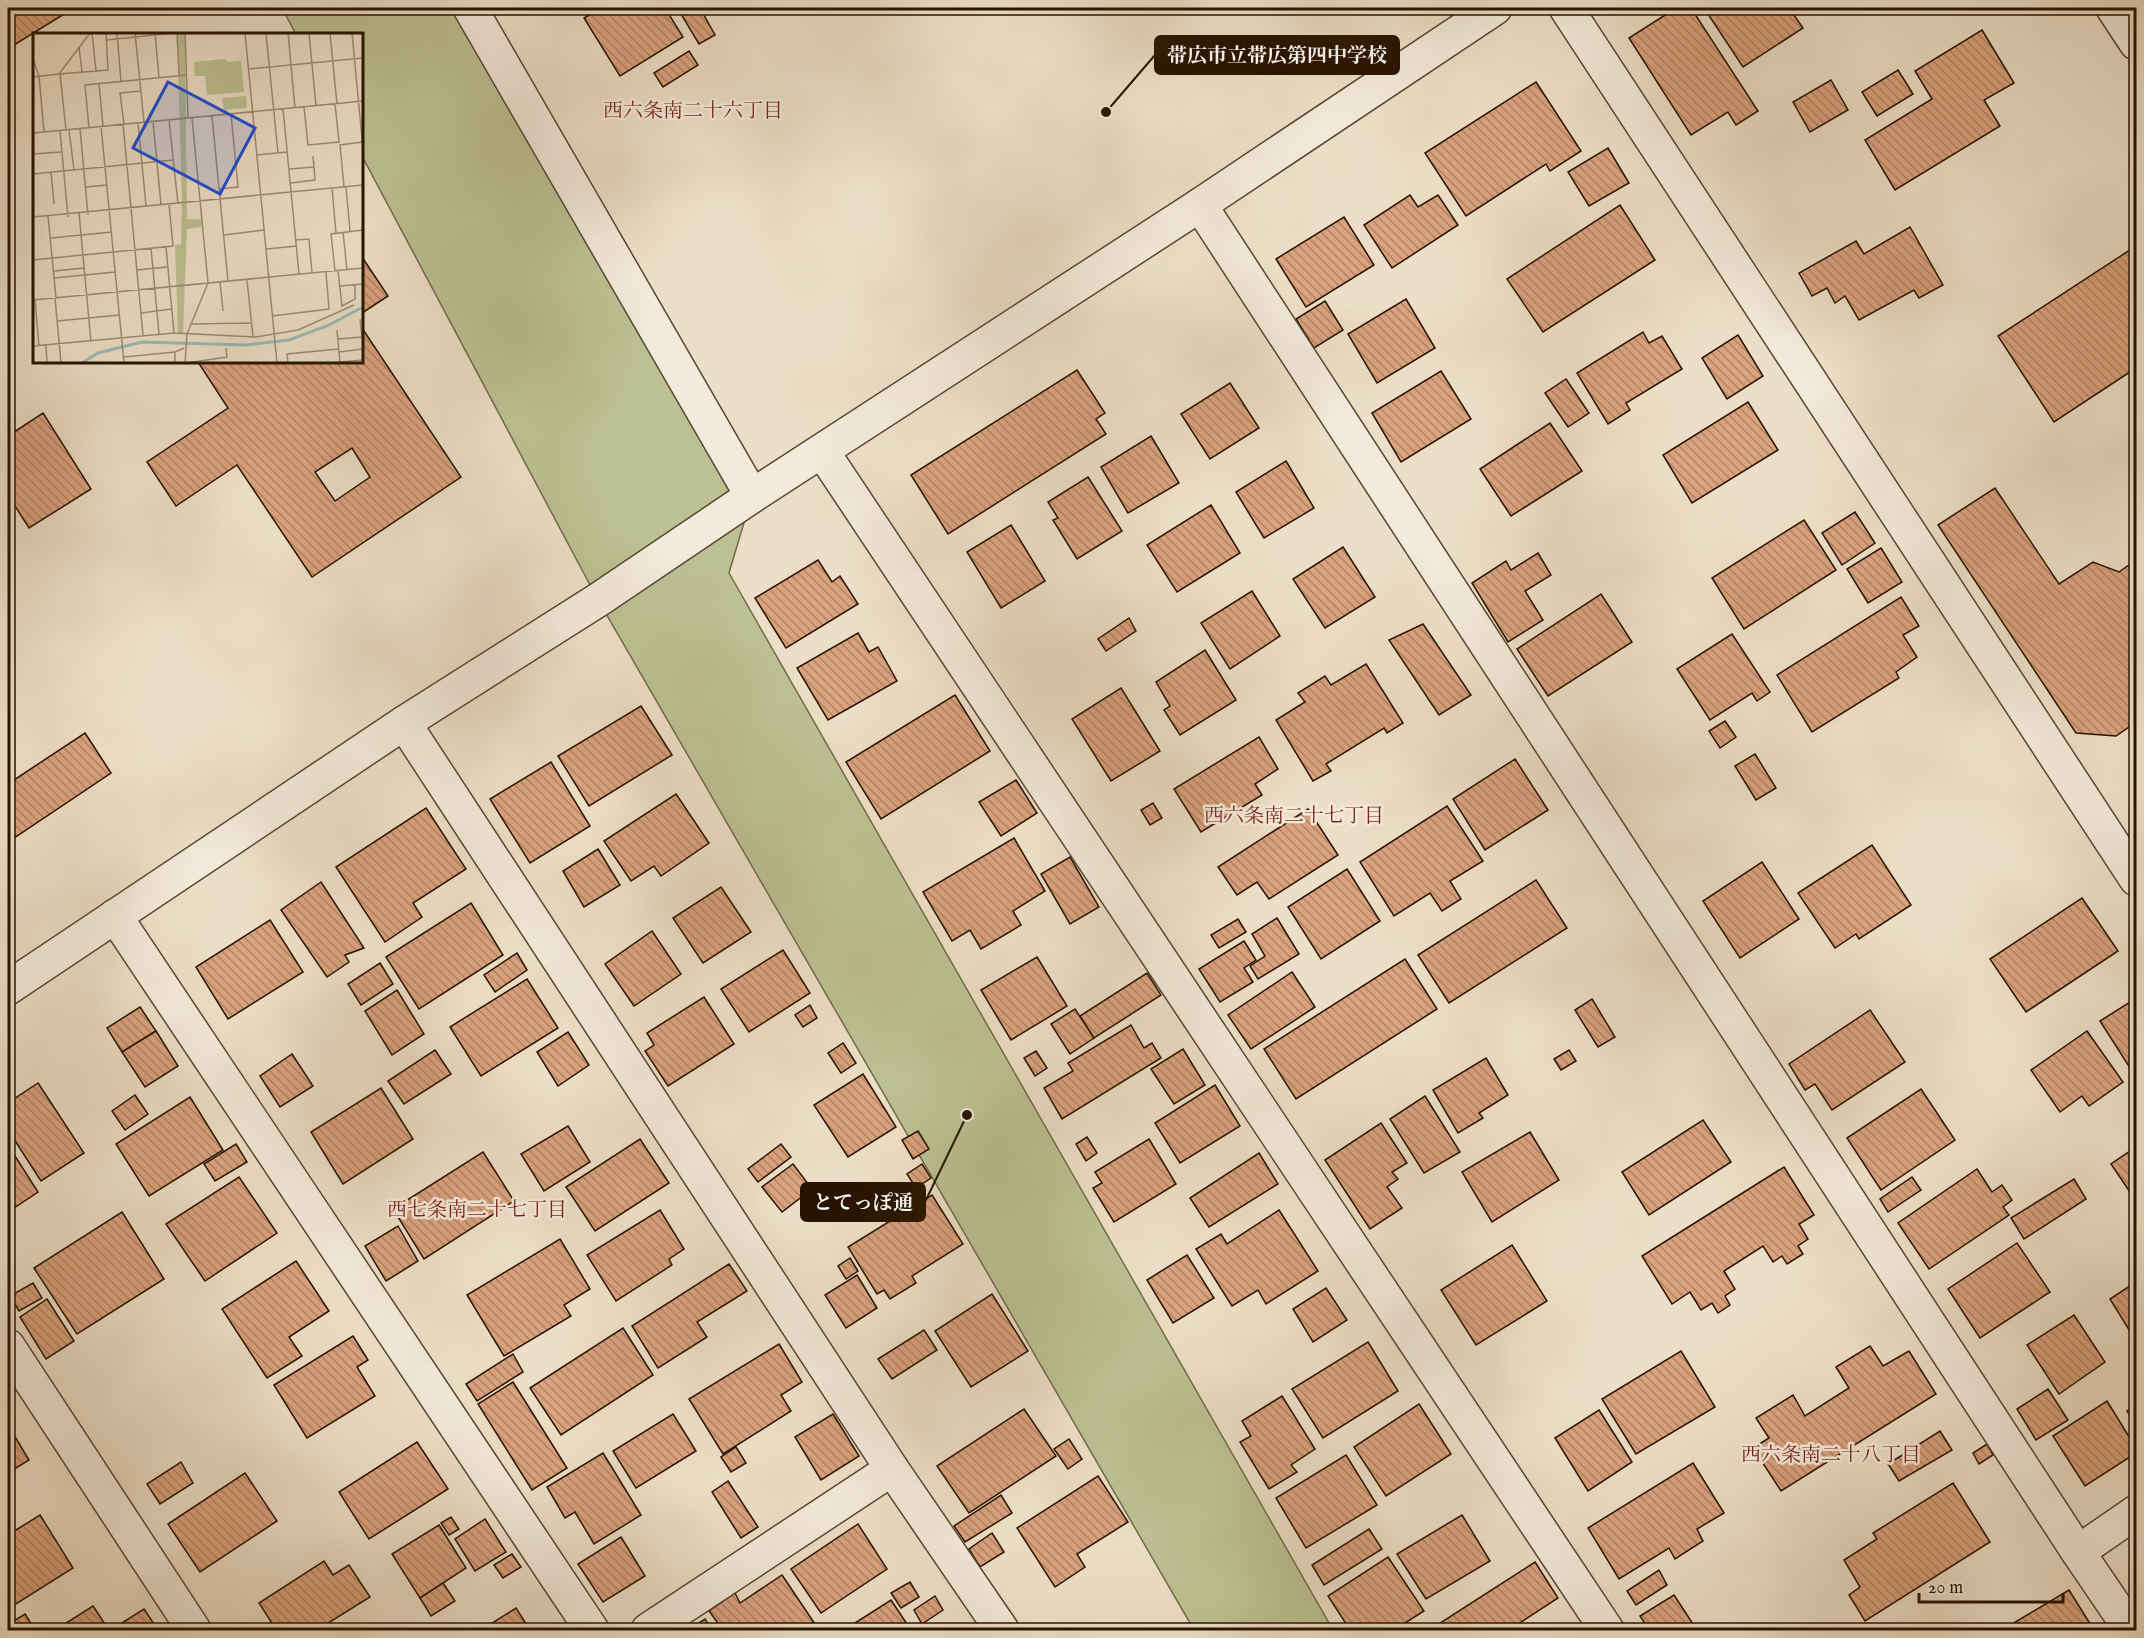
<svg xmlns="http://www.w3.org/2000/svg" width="2144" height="1638" viewBox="0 0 2144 1638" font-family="'IM FELL English','Noto Serif JP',serif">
<defs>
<pattern id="building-back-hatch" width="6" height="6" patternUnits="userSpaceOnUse" patternTransform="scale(1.5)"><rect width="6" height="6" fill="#daa27e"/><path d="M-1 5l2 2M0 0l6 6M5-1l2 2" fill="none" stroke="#b18365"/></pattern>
</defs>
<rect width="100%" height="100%" fill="#eddfc7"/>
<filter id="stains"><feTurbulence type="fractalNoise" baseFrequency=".00333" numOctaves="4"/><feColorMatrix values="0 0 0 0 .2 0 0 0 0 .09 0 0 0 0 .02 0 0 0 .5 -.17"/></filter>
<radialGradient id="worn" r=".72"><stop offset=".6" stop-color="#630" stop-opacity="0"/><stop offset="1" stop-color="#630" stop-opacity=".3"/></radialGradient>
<path fill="#bcc193" stroke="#726a4a" stroke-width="1.5" d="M282,8H470L752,496L729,573L1333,1630H1194L598,600L362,156V34H296Z"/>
<g fill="url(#building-back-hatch)" stroke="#271300" stroke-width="1.5" fill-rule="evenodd">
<path d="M8,8H74L9,48L8,45Z"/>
<path d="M601,8H665L683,37L620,76L584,18Z"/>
<path d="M682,8H700L715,35L699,44L678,9Z"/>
<path d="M1676,8H1691L1758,111L1736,125L1728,112L1691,135L1629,38Z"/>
<path d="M1704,8H1789L1803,28L1743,67Z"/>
<path d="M1982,30L2014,83L1984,100L2000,126L1895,190L1865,140L1932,99L1915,71Z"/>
<path d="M689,51L698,65L663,87L654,73Z"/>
<path d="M1898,70L1913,94L1877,116L1862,92Z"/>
<path d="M1831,80L1848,110L1810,132L1793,102Z"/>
<path d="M1536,82L1581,151L1550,171L1546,164L1466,216L1425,153Z"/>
<path d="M1608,148L1629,183L1589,206L1568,172Z"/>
<path d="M1410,195L1418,207L1438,195L1458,225L1392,268L1364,225Z"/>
<path d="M1620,205L1655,260L1543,332L1507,279Z"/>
<path d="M1344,217L1374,265L1306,307L1276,259Z"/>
<path d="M1910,227L1943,285L1919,298L1914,290L1859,320L1845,296L1835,303L1827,288L1812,296L1799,273L1856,241L1864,254Z"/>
<path d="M2136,246V368L2054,422L1998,336Z"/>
<path d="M362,257L388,296L362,313Z"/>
<path d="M1406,299L1435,348L1377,383L1348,334Z"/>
<path d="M1325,301L1343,330L1314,348L1296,319Z"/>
<path d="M362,328L461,477L312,577L237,465L176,506L147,462L228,408L198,362H362ZM352,448L370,477L335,501L315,472Z"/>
<path d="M1643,332L1649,343L1662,336L1682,369L1626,403L1630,410L1608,424L1577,373Z"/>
<path d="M1738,335L1763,376L1727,399L1702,358Z"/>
<path d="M1077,370L1105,413L1096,419L1106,434L948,534L911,475Z"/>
<path d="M1441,371L1471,419L1401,462L1372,413Z"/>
<path d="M1566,379L1589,413L1568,427L1545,393Z"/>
<path d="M1230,383L1259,428L1210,459L1181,414Z"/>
<path d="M1748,402L1778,450L1692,503L1663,455Z"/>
<path d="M43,413L91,489L29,528L8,495V436Z"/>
<path d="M1550,423L1582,471L1511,516L1480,469Z"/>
<path d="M1151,436L1179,483L1128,513L1101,467Z"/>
<path d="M1286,461L1314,508L1264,538L1236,492Z"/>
<path d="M1088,477L1122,531L1077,559L1053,520L1058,518L1048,502Z"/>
<path d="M1995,488L2059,584L2093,562L2119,572L2136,560V722L2116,736L2076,733L1938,525Z"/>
<path d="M1211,505L1240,553L1177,592L1147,545Z"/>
<path d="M1855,512L1875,543L1842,565L1822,533Z"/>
<path d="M1804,520L1836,570L1744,629L1712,578Z"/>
<path d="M1011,525L1045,581L1001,608L967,552Z"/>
<path d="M1343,547L1375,597L1325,628L1293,579Z"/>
<path d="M1881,548L1902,582L1868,603L1847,569Z"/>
<path d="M1538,553L1551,575L1525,591L1543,620L1508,642L1472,583L1506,561L1511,570Z"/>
<path d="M818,560L832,582L840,576L858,604L786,648L755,598Z"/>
<path d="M1252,591L1280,636L1230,669L1201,623Z"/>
<path d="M1601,594L1632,642L1548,696L1517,649Z"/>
<path d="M1901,597L1919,626L1903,635L1917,657L1896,672L1899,678L1812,732L1777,675Z"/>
<path d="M1129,618L1136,631L1106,651L1098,639Z"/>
<path d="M1423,624L1471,695L1439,715L1389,640Z"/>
<path d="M858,633L869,652L878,647L897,681L828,720L797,668Z"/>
<path d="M1732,634L1770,692L1757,701L1752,693L1710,720L1677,669Z"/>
<path d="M1205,650L1236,700L1180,735L1164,710L1170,706L1156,682Z"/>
<path d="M1366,664L1403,723L1387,733L1384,728L1326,764L1331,771L1313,781L1276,720L1305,702L1298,693L1325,676L1331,685Z"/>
<path d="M1121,688L1160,751L1111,781L1072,719Z"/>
<path d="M955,695L990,751L881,819L846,762Z"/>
<path d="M641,706L672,755L589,806L558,756Z"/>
<path d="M1725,721L1736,737L1720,748L1709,731Z"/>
<path d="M85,733L111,773L8,842V784Z"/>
<path d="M1259,737L1278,769L1255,784L1262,795L1201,832L1174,789Z"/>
<path d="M1755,754L1776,788L1756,800L1735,766Z"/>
<path d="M1515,759L1548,810L1485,850L1453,799Z"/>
<path d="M551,762L590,826L530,863L490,799Z"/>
<path d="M1016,780L1037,813L1001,836L979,802Z"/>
<path d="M676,794L709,843L661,876L654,866L631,881L604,841Z"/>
<path d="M1153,803L1162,818L1150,825L1141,810Z"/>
<path d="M1447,806L1483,861L1450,881L1461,899L1442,911L1430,893L1394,916L1360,862Z"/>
<path d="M426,808L466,869L413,903L422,917L385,942L336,867Z"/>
<path d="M1308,809L1338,855L1269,899L1257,882L1237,895L1218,867Z"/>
<path d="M1014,838L1045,891L1013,911L1021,925L981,949L970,930L952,941L923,892Z"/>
<path d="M1872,845L1911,905L1859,939L1856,934L1835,948L1798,893Z"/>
<path d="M598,849L620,885L584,907L563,871Z"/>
<path d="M1070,857L1099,907L1070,924L1041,874Z"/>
<path d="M1762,862L1799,919L1740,958L1703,901Z"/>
<path d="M1347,869L1380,921L1321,959L1288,907Z"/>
<path d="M1536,880L1567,928L1449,1003L1418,955Z"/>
<path d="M321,882L364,948L345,955L349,962L327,977L281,910Z"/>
<path d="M721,887L751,932L703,963L673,918Z"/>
<path d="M2082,898L2118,951L2026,1012L1990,959Z"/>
<path d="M471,903L503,955L419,1009L386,957Z"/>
<path d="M1277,918L1299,954L1258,979L1250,966L1265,956L1252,934Z"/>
<path d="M1238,919L1246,932L1219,948L1211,935Z"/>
<path d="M270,920L303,972L228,1019L196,967Z"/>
<path d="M652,931L681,974L634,1006L605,964Z"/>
<path d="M1244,941L1256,960L1244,968L1253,982L1220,1002L1199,969Z"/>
<path d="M783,950L810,993L749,1032L721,989Z"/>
<path d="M517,953L527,970L495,992L484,975Z"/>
<path d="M1037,957L1067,1006L1011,1040L981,990Z"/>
<path d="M1405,959L1437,1009L1296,1099L1264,1049Z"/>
<path d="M380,963L393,984L361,1005L348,984Z"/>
<path d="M1292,972L1315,1007L1251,1049L1228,1015Z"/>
<path d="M1147,973L1161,995L1094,1038L1080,1016Z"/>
<path d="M527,979L558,1028L481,1076L450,1027Z"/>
<path d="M2136,988V1064L2130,1068L2100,1021L2135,999L2131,992Z"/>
<path d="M397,990L424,1034L392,1055L365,1011Z"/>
<path d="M704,997L734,1044L668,1086L645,1051L654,1045L647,1033Z"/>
<path d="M1592,999L1615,1037L1598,1047L1575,1010Z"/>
<path d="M810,1005L817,1018L803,1027L795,1015Z"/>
<path d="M140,1007L156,1031L122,1052L107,1028Z"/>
<path d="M1075,1009L1094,1038L1070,1054L1051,1024Z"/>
<path d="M1870,1010L1905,1062L1832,1110L1815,1084L1805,1090L1789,1064Z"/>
<path d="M1131,1025L1144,1048L1152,1043L1161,1058L1062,1119L1044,1088L1073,1071L1068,1063Z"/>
<path d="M156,1031L178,1066L145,1087L122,1052Z"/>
<path d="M2087,1031L2123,1082L2089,1106L2082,1096L2060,1112L2031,1070Z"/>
<path d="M568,1032L589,1065L558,1086L537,1052Z"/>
<path d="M843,1043L856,1063L841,1073L828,1053Z"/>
<path d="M1183,1049L1205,1085L1174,1104L1151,1069Z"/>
<path d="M435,1050L451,1074L404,1104L388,1081Z"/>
<path d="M1569,1050L1576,1061L1561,1070L1554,1059Z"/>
<path d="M1036,1051L1047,1068L1035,1076L1024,1058Z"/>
<path d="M292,1054L313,1086L280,1107L260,1076Z"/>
<path d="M1486,1058L1508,1095L1479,1113L1483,1118L1458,1133L1433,1090Z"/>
<path d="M863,1074L896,1127L848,1157L814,1105Z"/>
<path d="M38,1083L84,1153L41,1181L8,1130V1103Z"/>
<path d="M1215,1085L1240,1126L1180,1163L1155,1123Z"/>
<path d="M381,1088L413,1139L343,1184L311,1132Z"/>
<path d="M1921,1089L1955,1140L1881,1190L1847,1138Z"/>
<path d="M135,1095L148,1114L125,1130L112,1111Z"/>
<path d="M1425,1096L1460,1152L1424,1173L1390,1119Z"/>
<path d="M190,1097L223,1150L149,1196L116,1144Z"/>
<path d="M1703,1120L1731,1162L1649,1215L1622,1172Z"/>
<path d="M1381,1123L1407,1163L1392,1172L1398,1179L1387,1187L1402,1208L1370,1229L1325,1160Z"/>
<path d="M568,1126L590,1162L544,1191L521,1154Z"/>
<path d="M918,1131L929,1149L913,1159L902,1140Z"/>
<path d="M1530,1132L1559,1180L1492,1222L1462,1172Z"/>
<path d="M1087,1137L1097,1153L1086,1161L1076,1144Z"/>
<path d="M640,1139L669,1183L595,1231L566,1187Z"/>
<path d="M1149,1139L1176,1184L1114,1222L1093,1188L1102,1183L1095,1172Z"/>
<path d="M236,1144L247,1162L215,1181L204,1164Z"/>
<path d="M781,1144L791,1157L758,1182L748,1169Z"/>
<path d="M8,1145L38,1192L8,1212Z"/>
<path d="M2136,1147V1201L2111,1164Z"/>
<path d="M483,1152L514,1201L424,1259L393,1209Z"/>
<path d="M1259,1153L1278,1184L1209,1227L1190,1198Z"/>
<path d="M793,1164L812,1189L782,1212L762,1187Z"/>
<path d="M922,1164L931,1178L916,1188L907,1174Z"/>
<path d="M1784,1167L1814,1215L1799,1224L1808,1239L1798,1246L1803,1254L1787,1264L1782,1256L1773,1262L1763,1246L1724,1271L1735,1289L1725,1296L1730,1305L1718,1313L1712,1303L1701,1310L1690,1292L1672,1304L1642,1256Z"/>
<path d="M1977,1169L1992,1192L2002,1185L2012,1200L2003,1207L2009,1215L1929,1269L1898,1223Z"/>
<path d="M239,1177L277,1233L205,1281L166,1224Z"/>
<path d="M1912,1177L1921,1190L1888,1212L1880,1199Z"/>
<path d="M2074,1179L2086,1199L2024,1239L2011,1218Z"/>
<path d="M932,1195L963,1244L912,1276L916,1283L890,1299L884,1290L877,1294L848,1247Z"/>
<path d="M660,1210L684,1249L669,1259L672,1265L616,1301L587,1255Z"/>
<path d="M1279,1210L1318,1271L1266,1304L1258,1290L1232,1306L1196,1249L1221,1234L1227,1244Z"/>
<path d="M122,1212L164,1279L77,1334L34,1268Z"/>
<path d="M398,1226L418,1261L386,1281L365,1246Z"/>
<path d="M560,1239L590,1289L564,1305L571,1316L504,1356L467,1295Z"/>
<path d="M2017,1243L2050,1292L1980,1338L1948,1289Z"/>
<path d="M1512,1245L1547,1301L1476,1345L1441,1290Z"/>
<path d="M1187,1255L1214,1298L1173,1323L1147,1280Z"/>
<path d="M850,1258L858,1271L846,1279L838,1266Z"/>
<path d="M296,1261L329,1311L289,1337L302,1356L267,1378L222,1309Z"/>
<path d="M729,1264L747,1291L697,1322L707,1337L658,1368L632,1326Z"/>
<path d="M857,1275L877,1308L846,1328L825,1295Z"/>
<path d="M2136,1282V1341L2110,1299Z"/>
<path d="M33,1283L42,1298L19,1311L10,1296Z"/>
<path d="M1326,1288L1347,1320L1313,1342L1293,1309Z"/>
<path d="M992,1294L1028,1351L971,1387L935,1331Z"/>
<path d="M47,1299L74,1341L46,1359L20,1317Z"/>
<path d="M2074,1315L2105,1362L2059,1394L2027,1345Z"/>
<path d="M623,1328L653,1375L561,1435L530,1388Z"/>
<path d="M924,1330L937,1350L892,1379L878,1359Z"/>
<path d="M353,1336L368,1360L357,1367L375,1396L307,1438L274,1385Z"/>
<path d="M1368,1342L1398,1391L1323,1438L1292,1389Z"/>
<path d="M779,1344L802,1382L781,1395L791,1411L723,1454L689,1399Z"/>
<path d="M1870,1346L1883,1366L1909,1351L1936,1394L1781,1491L1753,1448L1769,1438L1756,1418L1793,1395L1805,1416L1849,1388L1836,1367Z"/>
<path d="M1681,1351L1715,1407L1636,1454L1602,1399Z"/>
<path d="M513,1354L523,1372L477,1401L466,1384Z"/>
<path d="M513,1382L567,1468L532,1490L478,1404Z"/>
<path d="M2048,1389L2068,1420L2036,1440L2017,1409Z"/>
<path d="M1282,1396L1315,1449L1291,1465L1297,1472L1269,1489L1240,1442L1251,1436L1242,1421Z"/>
<path d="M2107,1401L2136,1448V1453L2085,1486L2053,1436Z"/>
<path d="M1419,1404L1451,1454L1386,1496L1354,1447Z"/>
<path d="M2136,1405V1425L2127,1411Z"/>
<path d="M1024,1409L1056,1456L969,1513L937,1466Z"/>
<path d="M1599,1410L1632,1462L1588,1491L1555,1438Z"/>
<path d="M673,1414L696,1451L636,1488L613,1451Z"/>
<path d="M833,1414L859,1456L821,1480L795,1437Z"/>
<path d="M8,1425L29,1460L8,1473Z"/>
<path d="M1940,1431L1952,1450L1899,1481L1888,1464Z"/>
<path d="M1069,1439L1082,1459L1068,1469L1054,1449Z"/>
<path d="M417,1442L448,1489L369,1539L339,1492Z"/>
<path d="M1987,1444L1993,1455L1979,1464L1973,1453Z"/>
<path d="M736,1447L746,1463L731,1472L721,1457Z"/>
<path d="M603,1453L641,1515L594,1544L575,1512L565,1518L547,1487Z"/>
<path d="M1346,1455L1377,1505L1306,1548L1276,1498Z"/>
<path d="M181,1462L193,1483L160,1504L147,1484Z"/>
<path d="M1693,1463L1724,1513L1697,1529L1703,1541L1675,1559L1669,1548L1619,1579L1588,1528Z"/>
<path d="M245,1473L277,1521L200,1572L168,1524Z"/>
<path d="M1098,1476L1128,1522L1077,1554L1085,1567L1055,1587L1017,1528Z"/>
<path d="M728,1481L758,1527L741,1538L712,1492Z"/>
<path d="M1953,1483L1990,1542L1865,1621L1849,1595L1860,1587L1844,1560L1877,1539L1873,1533Z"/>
<path d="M1001,1495L1012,1513L965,1542L954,1526Z"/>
<path d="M40,1515L73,1568L8,1609V1535Z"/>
<path d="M1462,1515L1490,1561L1426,1599L1397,1554Z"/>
<path d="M451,1517L459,1529L449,1535L441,1523Z"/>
<path d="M485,1519L506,1552L475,1571L455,1539Z"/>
<path d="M858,1524L887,1569L821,1613L791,1569Z"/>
<path d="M439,1525L466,1568L420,1598L392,1554Z"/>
<path d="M1369,1529L1382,1549L1324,1585L1312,1565Z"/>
<path d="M992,1533L1004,1552L980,1567L969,1549Z"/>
<path d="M621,1537L645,1576L603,1602L578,1564Z"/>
<path d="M512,1554L521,1567L503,1578L494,1565Z"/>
<path d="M1388,1557L1424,1611L1394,1630H1350L1328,1596Z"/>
<path d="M324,1561L333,1575L349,1565L370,1597L317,1630H288L283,1623L275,1628L259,1603Z"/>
<path d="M1535,1562L1558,1598L1509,1630H1436L1434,1627Z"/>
<path d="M1659,1570L1667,1585L1636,1605L1627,1591Z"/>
<path d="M782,1575L819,1630H723L709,1611L735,1593L740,1603Z"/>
<path d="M910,1582L919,1597L901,1608L891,1593Z"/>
<path d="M443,1583L455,1601L431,1616L420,1598Z"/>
<path d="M2069,1590L2094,1630H2002Z"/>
<path d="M1674,1595L1693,1624L1683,1630H1649L1640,1616Z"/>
<path d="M935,1596L943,1610L922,1624L914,1610Z"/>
<path d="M891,1600L911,1630H844Z"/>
<path d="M93,1606L109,1630H55Z"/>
<path d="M516,1608L530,1630H481Z"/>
<path d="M144,1609L158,1630H116L114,1628Z"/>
<path d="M25,1614L35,1630H17L12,1622Z"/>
<path d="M705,1619L712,1630H688Z"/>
</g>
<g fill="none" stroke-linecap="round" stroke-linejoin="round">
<g stroke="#584632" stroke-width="36">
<g id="minor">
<path d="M470,8L752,496"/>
<path d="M1566,8L2136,879"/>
<path d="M1200,205L2078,1552L2131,1630"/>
<path d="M822,451L1607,1630"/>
<path d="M404,723L892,1469L1002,1630"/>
<path d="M115,916L592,1630"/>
<path d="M8,988L404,723L598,600L752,496L1200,205L1495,8"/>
<path d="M8,1346L194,1630"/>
<path d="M2078,1552L2136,1512"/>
<path d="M648,1630L892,1469"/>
</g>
</g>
<g stroke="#584632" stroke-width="36">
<path id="tertiary" d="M2113,8L2136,43"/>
</g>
<use href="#minor" stroke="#f3eadb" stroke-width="33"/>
<use href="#tertiary" stroke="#f3eadb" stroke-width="33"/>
</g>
<g text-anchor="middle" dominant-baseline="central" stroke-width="5" stroke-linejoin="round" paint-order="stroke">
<g font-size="20" fill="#7a1f14" stroke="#f3eadb">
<text x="693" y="111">西六条南二十六丁目</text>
<text x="1294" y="816">西六条南二十七丁目</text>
<text x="477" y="1210">西七条南二十七丁目</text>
<text x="1831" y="1455">西六条南二十八丁目</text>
</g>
</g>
<g transform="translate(33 33)">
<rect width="330" height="330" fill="#eddfc7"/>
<path d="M144,0H152L154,186H168V194L154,196L150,301H145L142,212L148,211L149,168ZM192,26L194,29L208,28L211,59L174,62L172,43H162L161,29ZM213,63L214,75L191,77L189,65Z" fill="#bcc193"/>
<path fill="none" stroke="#99bcb9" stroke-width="3" d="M49,330L65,320L109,309L213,312L256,307L294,293L330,274"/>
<path fill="none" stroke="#9e8d77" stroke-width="1.5" d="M59,0L63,38M84,0L88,49M102,0L111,89M122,0L126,45M144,0L146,43M152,0L155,85M212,0L244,330M233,0L245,120M255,0L262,75M276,0L283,73M297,0L304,71M319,0L330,116M74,7L140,0M46,14L49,39M0,26L6,43L11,99M215,36L330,25M26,41L75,37L73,0M27,41L33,97M0,44L26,41L57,0M66,51L70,93M271,74L275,112L296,110L306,109L302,71M250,76L266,241M179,83L195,248M136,87L145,171M120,88L128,172M105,90L113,173M90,91L110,302M91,91L87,60L108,58M68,93L91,330M56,95L52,52L154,42M47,96L55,182M36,97L41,137M27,98L35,184M0,100L330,68M0,121L28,119M223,122L254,119M256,136L281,134M18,139L21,171M0,141L140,127M258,150L282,147L280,123M53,154L74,152M311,154L307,112L330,109M313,154L317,198M299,155L303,200M186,156L205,154L198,81M46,180L58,309M15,183L23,265M0,184L330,152M310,199L314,237M191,202L231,197M18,205L79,199M263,207L276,206L279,240M133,214L141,300M118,215L126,301M233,216L264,213M0,227L140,213L136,171M104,237L134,234M21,238L52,235M302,238L298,201L330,197M305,238L309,273L322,266V251M21,245L82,239M214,247L220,304M187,249L190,278M307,253L330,251M22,265L28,330M0,267L330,235M2,267L6,313M108,280L139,276M239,283L296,276L293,239M24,288L87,282M158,291L218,290M304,297L307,330M305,306L329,304L327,286M13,312L14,330M0,313L141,300L223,304L265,297L321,272M306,319L330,316M91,324L142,319M142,330V319L151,315M152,330L154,301L175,250L159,85M153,330L194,324L193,315M255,330L254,321L306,316M297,330L330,327"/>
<path fill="#1d4ed8" fill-opacity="0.15" stroke="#1d4ed8" stroke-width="3" d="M135,49L222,95L187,161L100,115Z"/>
<rect width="330" height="330" fill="none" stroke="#271300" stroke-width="3"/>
</g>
<path fill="none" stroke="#271300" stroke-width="2" d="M1106 112L1155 55M967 1115L925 1202"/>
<g fill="#271300" stroke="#f3eadb" stroke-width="2">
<circle cx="1106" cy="112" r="6"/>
<circle cx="967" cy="1115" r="6"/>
</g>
<g fill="#271300" stroke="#271300" stroke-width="2">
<rect x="1155" y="36" width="244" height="38" rx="6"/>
<rect x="801" y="1183" width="124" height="38" rx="6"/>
</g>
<g font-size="20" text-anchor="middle" font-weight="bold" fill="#fff">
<text x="1277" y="62">帯広市立帯広第四中学校</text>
<text x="863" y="1209">とてっぽ通</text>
</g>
<rect width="2144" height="1638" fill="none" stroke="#eddfc7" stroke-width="30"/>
<rect x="9" y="9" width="2126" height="1620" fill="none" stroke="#271300" stroke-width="3"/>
<rect x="15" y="15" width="2114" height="1608" fill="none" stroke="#271300" stroke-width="1.5"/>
<path d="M1919 1593v9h144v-9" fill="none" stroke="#271300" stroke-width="3"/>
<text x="1928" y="1593" font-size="18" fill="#271300" stroke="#f3eadb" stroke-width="4.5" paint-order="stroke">20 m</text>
<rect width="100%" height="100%" filter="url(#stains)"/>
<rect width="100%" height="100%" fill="url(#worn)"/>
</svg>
